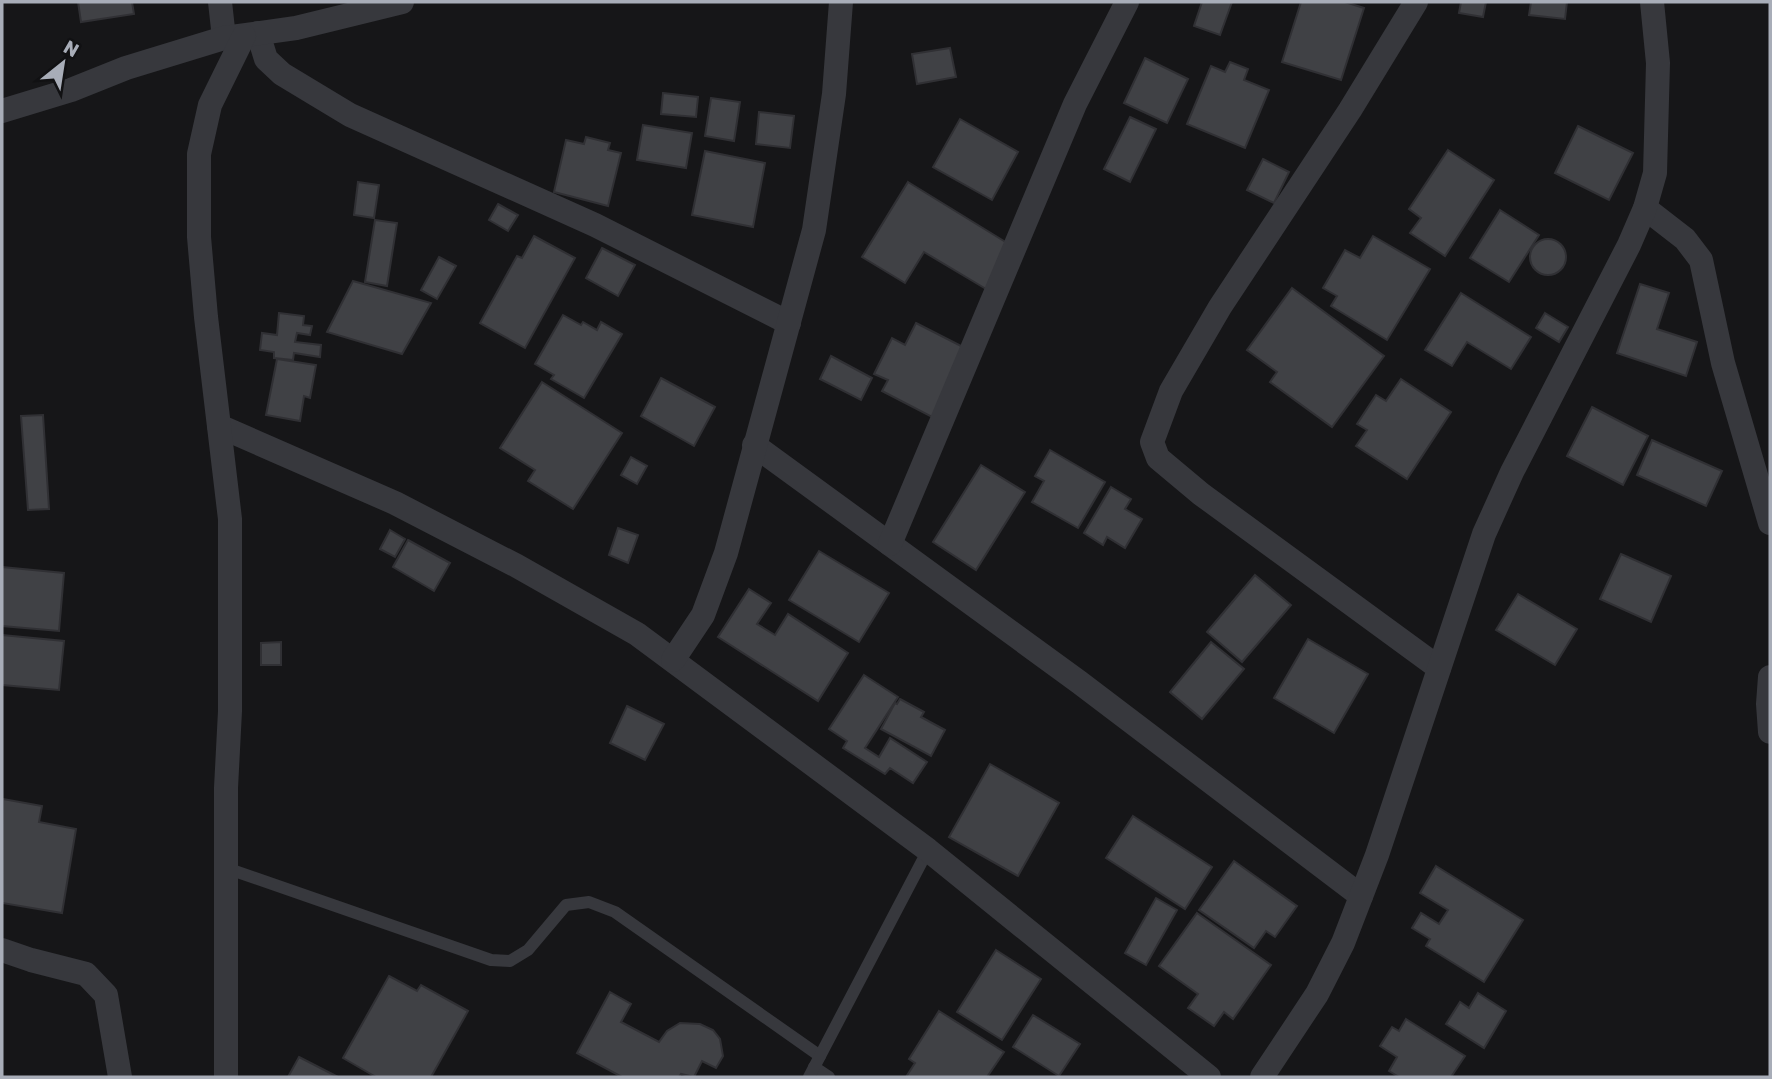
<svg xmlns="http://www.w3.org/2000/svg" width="1772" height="1079" viewBox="0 0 1772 1079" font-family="Rubik,sans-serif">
<rect width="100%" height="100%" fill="#161618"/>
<g fill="#404145" stroke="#303034" stroke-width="2">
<path d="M78,2H132L134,14L81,22Z"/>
<path d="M1202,2H1232L1220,35L1194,26Z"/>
<path d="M1301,2H1345L1364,8L1341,80L1282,62Z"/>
<path d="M1461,2H1486L1483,17L1459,13Z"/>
<path d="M1531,2H1567L1565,19L1529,15Z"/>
<path d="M950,48L956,77L917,84L912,54Z"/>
<path d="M1145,58L1188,79L1167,123L1124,103Z"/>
<path d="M1230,62L1248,69L1244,80L1269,90L1245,148L1187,124L1211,66L1225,72Z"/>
<path d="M663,93L698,97L696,117L661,114Z"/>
<path d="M711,98L740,102L734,141L705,136Z"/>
<path d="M759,112L794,116L790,148L756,144Z"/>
<path d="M1130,117L1156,129L1130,182L1104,169Z"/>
<path d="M960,119L1018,152L992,200L933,167Z"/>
<path d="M643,125L692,133L686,168L637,160Z"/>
<path d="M1578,126L1633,153L1609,200L1555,173Z"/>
<path d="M586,137L610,143L608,150L621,153L608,206L554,192L566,140L584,144Z"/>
<path d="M1448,150L1494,180L1445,256L1410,233L1421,218L1409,209Z"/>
<path d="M705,151L765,163L753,227L692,215Z"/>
<path d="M1263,159L1289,172L1274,203L1247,190Z"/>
<path d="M358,182L379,185L374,218L354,215Z"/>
<path d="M908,182L1012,246L986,289L924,252L905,283L862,257Z"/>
<path d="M498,204L518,215L508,231L489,220Z"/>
<path d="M1500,210L1539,235L1509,282L1470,258Z"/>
<path d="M375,220L397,223L387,286L365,282Z"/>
<path d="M534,236L575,258L525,348L480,323L517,256L522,258Z"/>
<path d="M1373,236L1430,269L1387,340L1331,306L1337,296L1323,288L1345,250L1360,258Z"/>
<circle cx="1548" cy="257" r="18"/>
<path d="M602,248L635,265L618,296L586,278Z"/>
<path d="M439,257L456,266L437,299L421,290Z"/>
<path d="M353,281L431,303L402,354L327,332Z"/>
<path d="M1640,284L1669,293L1657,329L1697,342L1686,376L1617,353Z"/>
<path d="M1292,288L1384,356L1332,427L1270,382L1277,372L1247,350Z"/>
<path d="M1461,293L1531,337L1511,369L1467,342L1452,366L1425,350Z"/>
<path d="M279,313L304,316L303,325L312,326L310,335L297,333L295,342L321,345L320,357L294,353L293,360L274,358V352L260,350L262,333L277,335Z"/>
<path d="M1545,313L1568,327L1559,342L1536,328Z"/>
<path d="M563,315L581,325L583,322L597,330L601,322L622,334L584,398L551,379L554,375L535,364Z"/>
<path d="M916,323L967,349L932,417L882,391L888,380L874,374L892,338L905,345Z"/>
<path d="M831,356L872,378L861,400L820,379Z"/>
<path d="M277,359L316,365L310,398L304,396L300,421L266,415Z"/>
<path d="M661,378L715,407L694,446L641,416Z"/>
<path d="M1401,379L1451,412L1407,479L1356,446L1367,430L1357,424L1376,395L1386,401Z"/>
<path d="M542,382L622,433L573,509L528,481L535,470L500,448Z"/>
<path d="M1592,407L1648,436L1623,485L1567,456Z"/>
<path d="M43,415L49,509L28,510L21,416Z"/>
<path d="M1652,440L1722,471L1706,506L1637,475Z"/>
<path d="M1050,450L1105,482L1078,528L1032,502L1044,481L1035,476Z"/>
<path d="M631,457L647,466L637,484L621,475Z"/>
<path d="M981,465L1025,492L976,570L933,542Z"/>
<path d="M1111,487L1131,499L1125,509L1142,519L1125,548L1107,537L1103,545L1084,533Z"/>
<path d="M618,528L638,535L628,563L609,555Z"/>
<path d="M390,530L405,539L395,557L380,549Z"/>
<path d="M408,540L450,563L434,591L393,567Z"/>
<path d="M819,551L889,593L859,642L789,600Z"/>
<path d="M1621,554L1671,576L1651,622L1600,599Z"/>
<path d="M2,567L64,573L59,631L2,626Z"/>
<path d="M1255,575L1291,605L1242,662L1207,632Z"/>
<path d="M749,589L771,603L757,624L775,635L788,614L848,653L818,701L718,637Z"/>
<path d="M1518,594L1577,629L1555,665L1496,630Z"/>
<path d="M2,635L64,641L59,690L2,685Z"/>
<path d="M1308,639L1368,674L1334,733L1274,698Z"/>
<path d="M281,642V665H261V643Z"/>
<path d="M1211,642L1244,669L1202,719L1170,692Z"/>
<path d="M864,675L898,697L865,748L879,757L890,738L927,762L913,783L890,768L885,774L843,748L847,741L829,729Z"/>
<path d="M900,699L924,712L921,717L945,730L931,756L881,729L895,703L897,704Z"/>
<path d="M627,706L664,724L645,760L610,743Z"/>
<path d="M990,764L1059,803L1018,876L949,837Z"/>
<path d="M3,799L42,806L39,822L76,829L62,913L2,903Z"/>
<path d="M1133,816L1212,867L1185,909L1106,858Z"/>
<path d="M1234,861L1297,906L1275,937L1266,931L1254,948L1199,910Z"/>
<path d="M1436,866L1523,920L1484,982L1426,946L1430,939L1412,928L1421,913L1439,924L1448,910L1420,893Z"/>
<path d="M1156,898L1177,910L1146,965L1125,953Z"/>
<path d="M1197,913L1271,965L1233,1019L1224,1012L1214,1026L1188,1008L1198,994L1159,966Z"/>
<path d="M996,950L1041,979L1002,1040L957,1012Z"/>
<path d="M389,976L417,991L421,985L468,1011L431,1077H376L343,1058Z"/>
<path d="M610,992L631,1004L621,1022L659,1042L667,1031L680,1023L700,1024L713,1030L720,1039L723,1056L716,1068L702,1061L694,1077L681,1074L679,1077H622L577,1053Z"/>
<path d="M1478,993L1506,1011L1484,1048L1446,1024L1460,1002L1469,1008Z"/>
<path d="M939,1011L1004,1052L987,1077H906L915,1063L909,1059Z"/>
<path d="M1033,1015L1080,1044L1059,1076L1013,1047Z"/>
<path d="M1406,1019L1465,1056L1451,1077H1399L1389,1071L1397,1057L1380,1046L1392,1027L1399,1031Z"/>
<path d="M299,1057L338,1077H288Z"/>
</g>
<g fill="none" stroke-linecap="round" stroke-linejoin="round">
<g stroke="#37383d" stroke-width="12">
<path d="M226,868L491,960L510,961L528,950L566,905L589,902L615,912L820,1056"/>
<path d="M814,1067L829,1077"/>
<path d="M809,1077L928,850"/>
</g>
<g stroke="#37383d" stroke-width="24">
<path d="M220,2L224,38"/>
<path d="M1416,2L1350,110L1220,307L1171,391L1152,442L1158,458L1201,494L1439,668"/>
<path d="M258,33L266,59L282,74L350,115L595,225L789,323"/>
<path d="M2,111L71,90L126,68L224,38L296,28L402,2"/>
<path d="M1645,208L1685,239L1701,260L1723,363L1770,523"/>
<path d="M219,426L395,503L517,566L637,634L928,850L1209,1077"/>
<path d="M754,445L1079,682L1361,896"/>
<path d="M890,544L1075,104L1127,2"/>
<path d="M673,660L703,615L726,553L814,230L834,94L841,2"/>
<path d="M1770,677L1768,704L1770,732"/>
<path d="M2,950L31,960L86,974L106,995L120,1077"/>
<path d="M226,1077V788L230,711V519L206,317L199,237V154L210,105L244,36"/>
<path d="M1262,1077L1317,994L1343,943L1377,855L1484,534L1512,472L1629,245L1645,208L1655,173L1658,63L1652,2"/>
</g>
</g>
<rect width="1772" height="1079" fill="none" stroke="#a8adb8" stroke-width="7"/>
<g transform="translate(63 63) rotate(30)" stroke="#111113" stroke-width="5" paint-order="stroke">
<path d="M0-5L12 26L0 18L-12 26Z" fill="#a8adb8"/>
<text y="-10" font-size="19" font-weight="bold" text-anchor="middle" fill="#a8adb8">N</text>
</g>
</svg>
